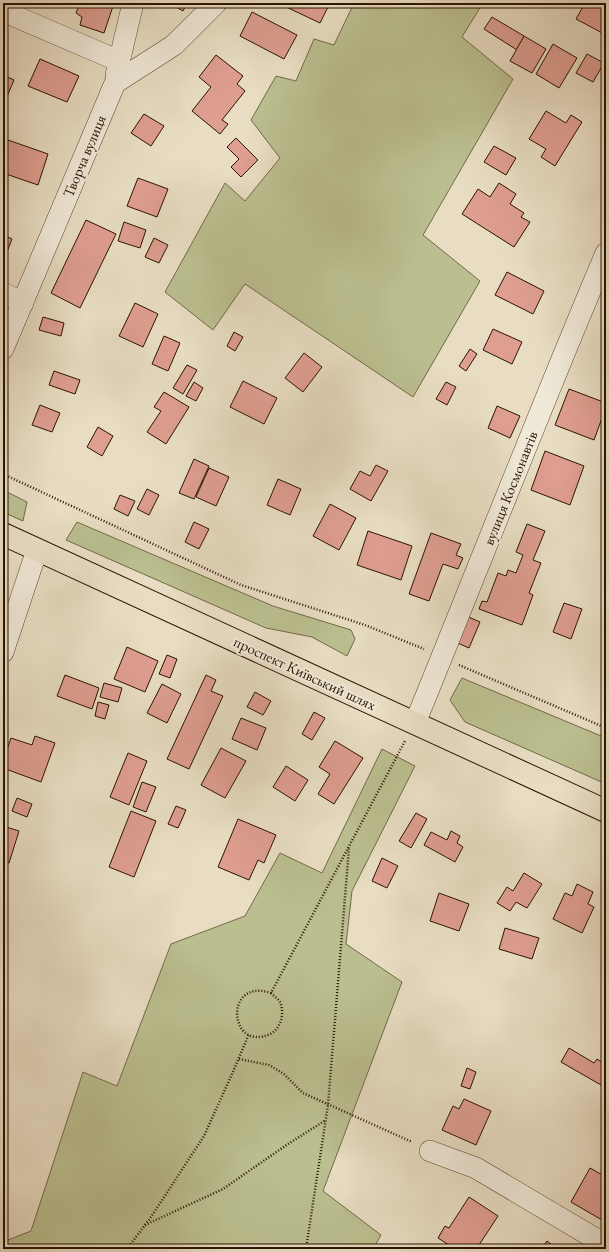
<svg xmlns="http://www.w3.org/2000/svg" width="609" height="1252" viewBox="0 0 609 1252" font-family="'EB Garamond',serif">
<rect width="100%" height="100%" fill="#e8ddc3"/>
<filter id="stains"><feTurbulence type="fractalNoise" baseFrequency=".005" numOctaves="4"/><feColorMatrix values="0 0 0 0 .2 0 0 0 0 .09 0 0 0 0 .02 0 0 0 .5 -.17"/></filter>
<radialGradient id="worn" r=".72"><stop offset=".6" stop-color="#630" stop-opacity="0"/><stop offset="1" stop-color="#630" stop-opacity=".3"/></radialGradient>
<g fill="#bbbf90" stroke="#736948">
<path d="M354,3H483L462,37L513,79L423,235L480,281L413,397L245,284L213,330L165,292L225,183L245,201L280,158L251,120L276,76L296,81L314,39L334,45Z"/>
<path d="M3,490L27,502L23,521L3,512Z"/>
<path d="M77,522L273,606L351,630L355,639L347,656L312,637L266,628L66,540Z"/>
<path d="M462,678L606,738V784L465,722L450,700Z"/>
<path d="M382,749L415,766L352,891L346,944L402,982L323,1191L381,1235L373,1249H3V1242L31,1231L83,1072L117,1086L171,944L245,916L280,853L322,873Z"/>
</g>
<g fill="#de9e90" stroke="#2b1300">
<path d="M80,3H114L104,33L80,25L82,17L76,13Z"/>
<path d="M169,3H187L183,11Z"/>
<path d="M283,3H330L320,23L282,5Z"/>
<path d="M585,3H606V35L576,19Z"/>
<path d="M252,12L297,35L284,59L240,36Z"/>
<path d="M492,17L524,36L517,50L484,29Z"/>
<path d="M524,36L546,49L532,73L510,61Z"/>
<path d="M553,44L577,58L559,88L536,74Z"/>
<path d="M587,54L604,63L593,82L576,73Z"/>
<path d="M216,55L243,76L237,84L245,91L222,120L228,124L220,134L192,111L211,87L199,77Z"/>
<path d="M40,59L79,76L67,102L28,86Z"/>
<path d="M3,75L14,80L3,106Z"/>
<path d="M546,111L566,123L571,115L582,122L555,166L541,157L546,149L529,139Z"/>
<path d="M144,114L164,126L151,146L131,133Z"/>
<path d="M236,138L258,160L241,177L231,167L239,159L227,147Z"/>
<path d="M8,140L48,154L38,185L3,173V156Z"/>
<path d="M494,146L516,158L506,175L484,162Z"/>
<path d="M138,178L168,189L157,217L127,206Z"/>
<path d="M499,183L516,194L510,204L524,213L521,217L530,222L514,247L462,214L478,189L490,197Z"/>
<path d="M86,220L116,234L80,308L51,293Z"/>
<path d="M124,222L146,230L140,248L118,241Z"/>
<path d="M3,235L12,239L3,262Z"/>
<path d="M154,238L168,245L159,263L145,257Z"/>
<path d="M507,272L544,291L533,314L495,295Z"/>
<path d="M135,303L158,314L143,347L119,336Z"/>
<path d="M43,317L64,323L61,336L39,330Z"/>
<path d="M493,329L522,342L512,364L483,350Z"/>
<path d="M234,332L243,337L235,351L227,346Z"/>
<path d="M164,336L180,343L168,371L152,364Z"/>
<path d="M470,349L477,354L466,371L459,366Z"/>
<path d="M304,353L322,367L303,392L285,378Z"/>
<path d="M187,365L197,370L183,394L173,388Z"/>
<path d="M54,371L80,380L75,394L49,385Z"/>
<path d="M243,381L277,398L264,424L230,407Z"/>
<path d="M194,382L203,388L196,401L186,396Z"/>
<path d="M446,382L456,387L447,405L436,399Z"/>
<path d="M569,389L606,403V407L594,440L555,425Z"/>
<path d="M164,392L189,407L166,444L147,432L161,411L154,407Z"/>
<path d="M40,405L60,413L52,432L32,425Z"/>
<path d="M497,406L520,416L510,438L488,428Z"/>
<path d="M98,427L113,436L102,456L87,447Z"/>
<path d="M545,451L584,466L570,505L531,490Z"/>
<path d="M194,459L209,466L194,499L179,493Z"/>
<path d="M376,465L388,471L371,501L350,489L360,471L370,476Z"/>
<path d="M209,468L229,477L216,506L196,497Z"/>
<path d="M278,479L301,489L290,515L267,505Z"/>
<path d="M147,489L159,495L149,515L137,509Z"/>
<path d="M120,495L135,501L128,516L114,509Z"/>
<path d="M330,504L356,518L339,550L313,536Z"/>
<path d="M194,522L209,529L199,549L185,542Z"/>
<path d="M527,524L545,531L533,560L541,563L529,593L533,595L522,625L479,609L482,601L487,602L498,573L506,576L508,570L516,573L523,555L516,552Z"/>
<path d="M368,531L412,546L401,580L357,565Z"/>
<path d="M431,533L461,544L456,555L463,558L458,569L443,564L429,601L409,594Z"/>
<path d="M564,603L582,609L571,639L553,632Z"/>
<path d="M464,615L480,622L469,648L453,641Z"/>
<path d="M127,647L158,661L145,692L114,679Z"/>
<path d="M167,655L177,659L170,678L159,674Z"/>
<path d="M65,675L99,688L92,709L57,696Z"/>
<path d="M206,675L216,680L211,691L223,696L189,769L167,759Z"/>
<path d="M104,683L122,688L118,702L100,697Z"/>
<path d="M162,684L181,694L167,723L147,713Z"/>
<path d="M255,692L271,701L263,715L247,707Z"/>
<path d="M98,702L109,705L105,719L95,716Z"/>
<path d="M314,712L325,718L312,740L302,734Z"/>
<path d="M241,718L266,728L257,750L232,739Z"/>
<path d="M35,736L55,743L41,782L3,768V762L11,738L32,745Z"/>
<path d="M335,741L363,758L334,804L318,794L330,774L319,767Z"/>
<path d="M221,748L246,761L225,798L201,785Z"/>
<path d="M128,753L147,761L129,805L110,797Z"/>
<path d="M286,766L308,780L295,801L273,787Z"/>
<path d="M142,782L156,787L146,812L133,807Z"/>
<path d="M17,798L32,804L27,817L12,811Z"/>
<path d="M176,806L186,810L178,828L168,824Z"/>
<path d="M131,811L156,821L134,877L109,867Z"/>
<path d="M416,813L427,819L411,848L399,841Z"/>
<path d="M238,819L276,835L264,863L258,860L249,880L218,867Z"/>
<path d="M3,826L19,831L9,863L3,861Z"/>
<path d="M451,831L460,836L457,843L463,847L455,862L424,845L431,832L447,840Z"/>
<path d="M382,858L398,866L387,888L372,881Z"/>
<path d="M524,873L542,884L527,908L516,902L510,911L497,903L507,887L513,891Z"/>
<path d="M577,884L593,892L588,904L594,907L582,933L553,919L565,893L572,896Z"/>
<path d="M439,893L469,904L459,931L430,921Z"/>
<path d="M505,928L539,938L532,959L499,949Z"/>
<path d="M569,1048L594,1063L597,1059L606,1065V1078L601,1085L561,1062Z"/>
<path d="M467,1068L476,1072L470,1089L461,1086Z"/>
<path d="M464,1099L491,1111L476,1145L442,1130L453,1106L459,1109Z"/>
<path d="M590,1168L606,1177V1212L602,1220L571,1202Z"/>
<path d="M469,1197L498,1216L479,1245L484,1248L483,1249H455L438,1238L445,1226L449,1228Z"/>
<path d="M547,1241L557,1249H541Z"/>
</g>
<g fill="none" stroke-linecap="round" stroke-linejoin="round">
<g stroke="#5a4631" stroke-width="22">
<g id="minor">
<path d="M3,11L119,61"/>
<path d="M116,75L133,3"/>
<path d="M3,293L23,303"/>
<path d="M3,349L115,83L174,45L216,3"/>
<path d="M3,652L37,550"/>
<path d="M415,723C479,566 540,409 606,253"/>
<path d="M430,1151L476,1168L606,1245"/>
</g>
</g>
<g stroke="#2b1300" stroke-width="24">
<path id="major" d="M3,534L606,811"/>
</g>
<g stroke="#2b1300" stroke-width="2.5" stroke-dasharray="1 2" stroke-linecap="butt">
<path d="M3,474L241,585L365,625L424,649"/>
<path d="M459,665L606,728"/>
<path d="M271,993C274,996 278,999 280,1002C285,1013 281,1029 270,1034C229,1053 223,977 271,993L405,741"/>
<path d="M239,1059L269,1065L284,1074L303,1093L412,1142"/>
<path d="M145,1225L223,1189L288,1144L326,1120"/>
<path d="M127,1249L151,1217L204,1136L232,1074L249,1034"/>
<path d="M306,1249L328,1105L349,848"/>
</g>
<use href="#minor" stroke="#f0e9d8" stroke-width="21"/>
<use href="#major" stroke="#e8ddc3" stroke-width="22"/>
</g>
<g text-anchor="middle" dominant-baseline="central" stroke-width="4" stroke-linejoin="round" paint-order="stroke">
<g font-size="15" fill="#2b1300" stroke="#f0e9d8">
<text transform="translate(84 156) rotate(-67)">Творча вулиця</text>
<text transform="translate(510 488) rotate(-68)">вулиця Космонавтів</text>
<text transform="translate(305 673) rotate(25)">проспект Київський шлях</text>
</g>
</g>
<rect width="609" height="1252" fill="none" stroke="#e8ddc3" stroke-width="16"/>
<rect x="4" y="4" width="601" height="1244" fill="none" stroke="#2b1300" stroke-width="2"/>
<rect x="8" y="8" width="593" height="1236" fill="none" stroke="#2b1300"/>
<rect width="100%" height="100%" filter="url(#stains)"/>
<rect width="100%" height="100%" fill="url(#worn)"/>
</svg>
